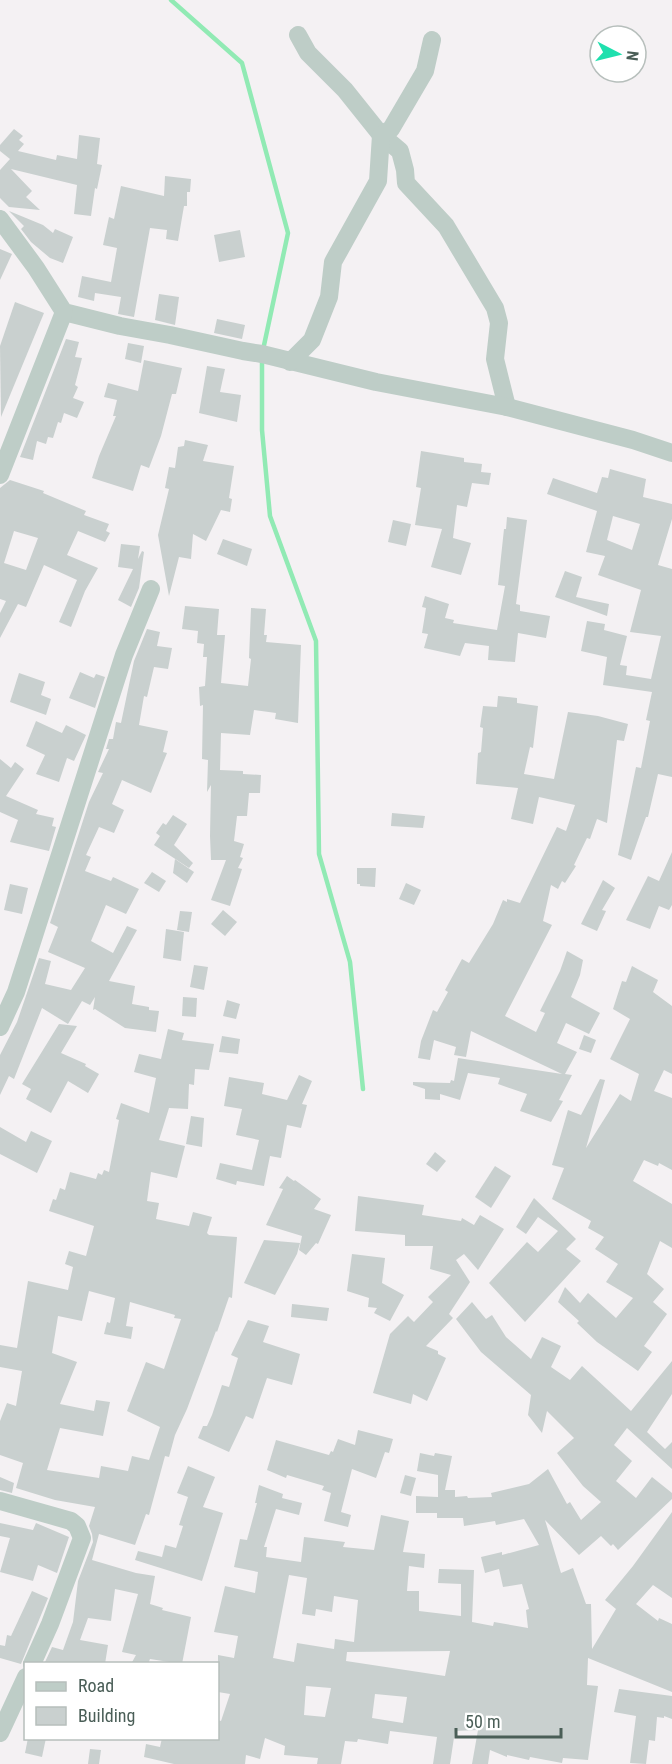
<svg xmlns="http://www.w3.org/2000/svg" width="672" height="1764" viewBox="0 0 672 1764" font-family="'Roboto Condensed',sans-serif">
<rect width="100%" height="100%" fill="#f4f1f3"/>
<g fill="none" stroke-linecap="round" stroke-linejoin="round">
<g stroke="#91eab4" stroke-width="4.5">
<path d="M171,0L242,63L288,233L263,350"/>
<path d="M262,358V430L270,516L316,641L319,854L350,962L363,1089"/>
</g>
</g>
<g fill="#c9d0cf" fill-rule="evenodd">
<path d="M14,129L23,136L19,140L24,144L18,151L56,160L57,155L77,159L79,135L100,138L97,164L102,165L97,189L95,188L91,216L74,214L77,185L11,169L32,191L26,197L40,210L9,207L0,198V170L10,159L0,151V145Z"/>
<path d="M165,176L191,179L190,192H187V206H184L178,241L166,239L167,230L150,228L134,317L118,314L121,297L95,293L94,301L78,297L82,276L111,282L117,248L103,245L109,217L114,219L121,186L164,196Z"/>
<path d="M9,211L43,225L53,233L55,229L73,237L63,263L50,258L31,242L21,229L24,226Z"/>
<path d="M240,230L245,257L219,262L214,235Z"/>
<path d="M0,249L12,254L0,280Z"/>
<path d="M159,294L179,297L175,325L155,320Z"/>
<path d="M15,302L44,313L1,417L0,346Z"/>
<path d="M217,319L245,325L242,339L214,333Z"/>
<path d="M66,339L79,342L75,357L82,358L75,385L78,387L73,398L84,402L77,418L64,413L61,423L58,422L53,438L48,437L46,444L37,441L33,460L20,457Z"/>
<path d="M128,343L144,346L141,363L125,359Z"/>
<path d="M144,360L182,368L176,394H172L161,436L149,468L141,465L133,491L92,478L99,456L116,416H113L117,400L104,397L108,383L138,391Z"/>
<path d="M207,366L225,369L220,392L241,395L237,422L199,413Z"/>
<path d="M185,440L208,445L203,461L234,466L229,498L232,499L230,512L221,510L206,541L193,534L191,559L179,557L169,596L158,535L169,489L165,488L169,467L175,468L178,447L184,446Z"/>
<path d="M421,451L464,458V462L482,464L481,472L491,473L489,485L472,483L467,507L457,505L453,538L471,543L461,575L431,567L442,529L415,525L421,488L416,487Z"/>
<path d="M610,469L646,479L643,497L672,504V519L658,565L672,569V777L658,774L648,817H646L631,860L618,855L636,767L641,768L650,721L646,720L652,692L603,685L607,657L581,651L587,621L605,624L604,630L627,636L620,665L627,666L626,675L651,679L661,636L630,632L641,590L598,575L605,556L586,552L597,511L547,494L553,478L597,493L602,477L608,478ZM613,516L640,524L632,550L607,540Z"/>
<path d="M10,480L44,491L43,493L86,511L84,515L109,524L106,531L110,533L105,542L78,531L67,555L98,568L85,591L71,627L59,622L77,580L44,565L26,607L18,604L0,638V613L6,601L0,599V488ZM14,531L38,538L26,570L4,563Z"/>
<path d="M507,517L527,520L516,604L520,605V611L550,616L546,638L518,633L515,662L488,660L489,646L465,643L460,656L424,648L428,634L422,633L426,608L422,607L425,596L449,604L445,618L454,620L453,623L497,630L505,586L498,585L504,529H506Z"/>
<path d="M393,520L411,524L406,546L388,542Z"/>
<path d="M223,539L252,549L247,566L217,554Z"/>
<path d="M121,544L140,546L138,559L142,551L144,552L139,588L131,607L118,600L133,569L118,567Z"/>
<path d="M565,571L582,577L576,597L609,604L607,616L555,597Z"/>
<path d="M185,606L219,609L217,635H225L221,683L248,686L251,659L249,658L251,608L266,609L264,635H267L266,642L301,645L298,723L275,719L276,713L254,710L250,735L221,733L220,770L243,771V774L261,775L260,793H249L247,816H237L234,841L244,844L240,857L243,858L238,868L242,869L230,906L211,900L226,860H211L210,836L211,785L207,792L208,760L202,759L203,705L200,706L199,687L205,686L207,657H203L204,644L197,643L198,631L182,629Z"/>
<path d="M147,629L160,632L157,646L172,648L168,669L154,667L147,697L144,696L139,725L168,731L163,752L167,753L151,793L122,780L112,804L124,810L114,833L99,827L86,855L91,857L85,871L111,881L113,877L139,889L126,914L106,905L91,941L113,953L127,926L137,930L109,981L135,986L132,1004L149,1007V1010L159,1011L156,1032L125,1028L95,1009L93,1010L95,997L90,1005L82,1001L68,1024L42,1008L14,1079L9,1076L0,1095V1055L17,1022L39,958L51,961L45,984L71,990L85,968L48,952L58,927L50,923L89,802L103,773L98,772L109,749H106L109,739H113L116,722L121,723L134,661Z"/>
<path d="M80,672L94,678L96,674L105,677L95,708L69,698Z"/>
<path d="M19,673L45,682L41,695L51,699L46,715L10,702Z"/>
<path d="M498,696L517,698V703L538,706L533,748L530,747L524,774L554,779L568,712L598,716L628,724L624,741L617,740L607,823L597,819L590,839L587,838L574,865L576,866L565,883L562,881L558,889L551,885L543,921L552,925L505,1016L536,1032L545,1013L540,1011L560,971L567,951L583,960L580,975L571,997L600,1013L589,1034L566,1023L557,1043L577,1052L565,1074L572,1075L559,1100L563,1101L551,1122L520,1111L527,1094L498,1084L500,1078L468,1073L460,1100L440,1094V1100L425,1099V1089L413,1085V1082L450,1083L451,1080L454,1081L458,1058L562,1074L471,1031L466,1057L454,1055L456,1047L434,1040L430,1060L418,1058L421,1041L433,1010L437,1012L448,992L445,990L462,959L469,963L493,924L503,900L507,902V899L520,903L557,827L566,831L575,805L539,797L533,824L511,819L518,788L476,784L478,753L481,752L483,728L480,727L483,706L497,707Z"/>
<path d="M36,721L62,733L66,725L86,735L74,761L67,758L59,782L36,774L45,755L26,746Z"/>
<path d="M0,759L11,768L15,762L24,769L6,796L38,810L36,814L54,818L52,826L56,827L49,851L10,842L18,820L0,812Z"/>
<path d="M392,813L425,816L423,828L391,826Z"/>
<path d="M173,815L187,824L174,845L193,863L189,868L154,845L160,836L156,833L163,823L166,825Z"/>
<path d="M672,852V905L669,910L659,906L650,929L626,920L648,876L659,881Z"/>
<path d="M175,859L194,872L187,883L173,873Z"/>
<path d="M357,868H376L375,887L360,886V884H357Z"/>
<path d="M152,872L166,881L159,892L144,883Z"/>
<path d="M603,880L615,888L602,910L606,911L597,931L581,924Z"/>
<path d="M406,883L421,890L414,905L399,899Z"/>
<path d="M10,884L28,888L22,914L4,910Z"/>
<path d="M223,910L237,922L225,936L211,924Z"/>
<path d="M180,911L192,912L189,932L177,930Z"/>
<path d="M166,929L184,932L181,961L163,958Z"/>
<path d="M194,965L208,967L204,990L190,987Z"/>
<path d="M632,966L658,980L653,992L672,1006V1074L664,1070L654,1091L672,1098V1170L659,1163L658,1166L644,1160L633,1181L672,1204V1248L660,1241L647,1274L664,1289L653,1302L667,1314L644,1346L652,1352L638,1371L597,1342L577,1323L579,1321L558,1302L565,1287L580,1303L588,1293L616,1318L633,1298L606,1282L618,1264L595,1249L604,1237L588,1228L591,1221L552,1199L564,1168L552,1165L568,1110L581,1115L600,1079L605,1080L586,1148L620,1094L631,1101L639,1074L610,1059L630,1019L613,1009L622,981L626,982Z"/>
<path d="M183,997L197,998L196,1017L182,1016Z"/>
<path d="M227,1000L240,1004L236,1019L223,1016Z"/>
<path d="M59,1024L77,1026L61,1053L86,1064L85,1066L99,1074L88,1093L68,1081L51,1113L26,1099L31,1089L22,1084Z"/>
<path d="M168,1029L184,1033L182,1040L214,1044L209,1070L195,1069L194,1085L189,1084L188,1109L169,1108L159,1140L185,1146L177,1178L151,1172L147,1201L159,1203L156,1219L189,1226L193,1212L212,1217L207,1233L209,1235L237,1237L232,1298L229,1297L217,1332L216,1331L187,1409L175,1435L169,1457L165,1456L149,1515L146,1514L135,1545L99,1534L92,1560L136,1573L155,1576L150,1604L163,1608L162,1610L191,1617L182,1664L150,1659L148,1664H131L136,1655L122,1652L138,1594L115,1589L111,1621L88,1618L80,1640L108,1645L105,1664H50L45,1662L52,1647L63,1650L73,1622L78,1581L93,1542L92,1534L89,1526L95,1507L55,1500L16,1488L23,1463L0,1455V1421L7,1403L16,1406L22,1371L0,1367V1345L17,1348L28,1281L68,1290L73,1267L65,1264L69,1251L86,1256L94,1226L49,1211L53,1199L56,1200L60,1188L65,1190L70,1172L96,1179L98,1173L102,1175L104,1170L109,1172L119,1120L116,1119L121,1103L149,1113L156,1078L134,1072L139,1054L161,1059ZM89,1291L115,1298L110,1323L107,1322L104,1334L131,1339L133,1327L126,1326L130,1302L175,1315L174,1318L181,1319L164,1369L146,1362L127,1411L160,1427L149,1460L132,1456L128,1471L101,1466L99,1478L47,1470L60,1428L103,1436L110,1402L96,1400L94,1411L60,1404L77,1362L52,1353L58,1316L82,1321Z"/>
<path d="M584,1035L596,1040L591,1053L579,1049Z"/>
<path d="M222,1036L240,1039L238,1054L219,1052Z"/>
<path d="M299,1075L312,1081L302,1104L307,1105L301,1128L287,1125L281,1158L270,1156L264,1186L237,1181L236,1185L216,1179L220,1163L252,1170L259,1140L236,1135L242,1109L224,1106L229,1077L264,1083L262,1094L287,1100Z"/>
<path d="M191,1116L204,1118L202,1147L186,1144Z"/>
<path d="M0,1127L26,1142L31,1131L52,1141L37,1173L0,1154Z"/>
<path d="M435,1152L446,1161L437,1172L426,1164Z"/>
<path d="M495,1166L511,1176L491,1208L475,1197Z"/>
<path d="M287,1176L294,1181L295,1180L321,1199L314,1209L331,1215L318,1244L316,1243L306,1255L299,1250L302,1236L266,1225L283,1189L279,1188Z"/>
<path d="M358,1196L424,1205L422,1215L461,1221L462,1218L474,1225L480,1215L504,1229L478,1270L464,1254L456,1260L470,1282L449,1314L453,1318L426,1346L438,1351V1354L446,1358L427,1401L413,1394L411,1404L373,1393L390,1334L408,1316L414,1322L433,1302L428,1297L451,1275L430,1269L433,1246H405V1235L355,1231Z"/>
<path d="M534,1198L576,1239L566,1249L581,1261L525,1322L489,1283L527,1242L538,1252L558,1231L538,1217L526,1234L516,1227Z"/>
<path d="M264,1240L300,1243L297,1254L275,1295L244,1283Z"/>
<path d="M352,1254L385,1258L382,1283L404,1295L390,1321L374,1313L377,1308L368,1307L369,1298L347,1291Z"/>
<path d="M472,1302L486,1319L492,1315L506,1337L531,1359L542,1337L561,1346L551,1367L570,1380L582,1366L631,1411L672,1361V1394L647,1432L665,1449L672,1442V1469L627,1428L614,1445L632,1461L616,1481L636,1498L652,1477L672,1493V1499L618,1550L613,1544L611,1546L601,1536L579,1555L545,1520L561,1573L573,1568L586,1604H591L592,1649L616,1609L605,1600L633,1566L672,1512V1598L653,1585L636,1604L658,1621L659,1618L672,1624V1692L588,1658L587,1685L598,1686L588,1760L563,1758L562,1763L530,1757L529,1760L507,1755V1757L490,1750L488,1764H472L478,1730L455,1731L450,1764H433L437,1737L390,1731L388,1744L358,1739L357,1742L345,1741L341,1764H317L318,1758L284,1755L285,1746L265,1738L260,1759L246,1755L245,1764H174L144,1757L146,1744L160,1747L162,1738H218V1720L221,1721L230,1694L218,1692V1655L234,1658L238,1636L214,1632L225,1586L255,1593L258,1572L234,1567L240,1539L247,1540L257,1503H255L259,1485L283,1494L282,1498L302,1503L299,1515L276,1509L264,1547H267L266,1557L301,1562L304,1537L345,1542L343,1547L374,1550L381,1515L409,1521L403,1552L425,1554L424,1568L409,1566L407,1591H419V1611L461,1616V1584L438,1583L439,1569L474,1570L472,1622L493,1626L494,1622L528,1628L526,1610L529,1609L522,1584L503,1587L499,1569L485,1573L481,1557L502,1552V1555L539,1545L524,1519L496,1525L495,1521L464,1526L463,1518H437V1513H416V1496L438,1497V1475L417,1471L420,1453L434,1456L435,1453L452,1456L445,1490H455V1497L467,1496L468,1498L492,1497L491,1493L529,1484L548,1469L567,1504L570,1502L581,1520L601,1502L583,1486L557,1453L574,1438L547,1411L542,1433L528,1415L531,1395L481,1352L456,1319ZM289,1575L307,1578L302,1614L315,1616L316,1609L332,1612L334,1596L358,1600L354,1642L335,1639L334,1649L297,1643L294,1662L273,1658ZM450,1651L445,1676L346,1661L347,1652ZM306,1686L331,1688L325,1717L304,1715ZM375,1694L407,1697L403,1723L372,1718Z"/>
<path d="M292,1304L329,1308L327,1321L291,1317Z"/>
<path d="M248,1320L269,1326L263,1342L300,1354L292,1385L267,1378L253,1419L246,1416L229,1452L198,1438L203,1426H207L212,1415L222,1385L229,1387L238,1358L231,1355Z"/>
<path d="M358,1430L393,1439L389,1453L385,1452L376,1478L352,1469L341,1512L351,1515L348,1527L324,1521L331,1493L322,1490L324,1486L287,1475L286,1478L267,1470L276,1440L329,1455L331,1451L333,1452L338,1439L355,1445Z"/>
<path d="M188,1466L215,1477L203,1507L223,1513L202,1581L135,1560L138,1551L162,1557L165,1545L176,1548L183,1526L179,1525L188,1497L177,1493Z"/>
<path d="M405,1475L416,1478L411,1496L400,1493Z"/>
<path d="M0,1477L14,1483L12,1493L0,1490Z"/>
<path d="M0,1523L33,1530L36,1523L69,1537L57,1573L38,1565L33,1581L0,1572L10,1538L0,1536Z"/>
<path d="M32,1591L48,1598L21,1664L0,1658V1645L5,1646L7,1635L11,1636Z"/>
<path d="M619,1689L672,1696V1719L664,1716V1718L657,1717L655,1741L649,1740L646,1764L630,1763L636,1716L614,1712Z"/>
<path d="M28,1738H46L42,1757L25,1753Z"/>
<path d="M90,1749L101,1750L99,1764H88Z"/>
</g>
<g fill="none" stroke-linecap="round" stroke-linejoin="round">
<g stroke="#becdc7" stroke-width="18">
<path d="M298,35L308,53L345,90L381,135L400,151L405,170L406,183L446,226L495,308L499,323L495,359L507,407"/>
<path d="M0,219L36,268L64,312L120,326L170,335L243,351L262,354L376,382L507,407L633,440L672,453"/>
<path d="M290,362L312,340L329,297L333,262L378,181L381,135L391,129L425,71L432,40"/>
<path d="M0,475L64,312"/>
<path d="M0,1027L16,992L124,655L151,589"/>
<path d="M0,1501L71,1521L77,1526L82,1538L50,1624L32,1664"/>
<path d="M0,1733L26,1677"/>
</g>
</g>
<rect x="24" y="1662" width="195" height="78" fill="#ffffff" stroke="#b7bfbc" stroke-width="1.5"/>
<rect x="36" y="1682" width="30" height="9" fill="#becdc7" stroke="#b7bfbc" stroke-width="1.5"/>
<text x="78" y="1692" font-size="18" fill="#4a5e57">Road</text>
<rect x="36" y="1707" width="30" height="18" fill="#c9d0cf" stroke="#b7bfbc" stroke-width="1.5"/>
<text x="78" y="1722" font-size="18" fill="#4a5e57">Building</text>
<g transform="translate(618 54) rotate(97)"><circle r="28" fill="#ffffff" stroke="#b7bfbc" stroke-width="1.5"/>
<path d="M0-4.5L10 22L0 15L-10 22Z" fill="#1fe0ae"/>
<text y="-9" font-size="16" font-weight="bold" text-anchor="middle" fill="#4a5e57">N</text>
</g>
<path d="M456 1728v9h105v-9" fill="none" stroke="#4a5e57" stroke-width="3"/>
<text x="465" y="1728" font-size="18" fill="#4a5e57" stroke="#ffffff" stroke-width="4.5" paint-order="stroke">50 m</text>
</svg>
